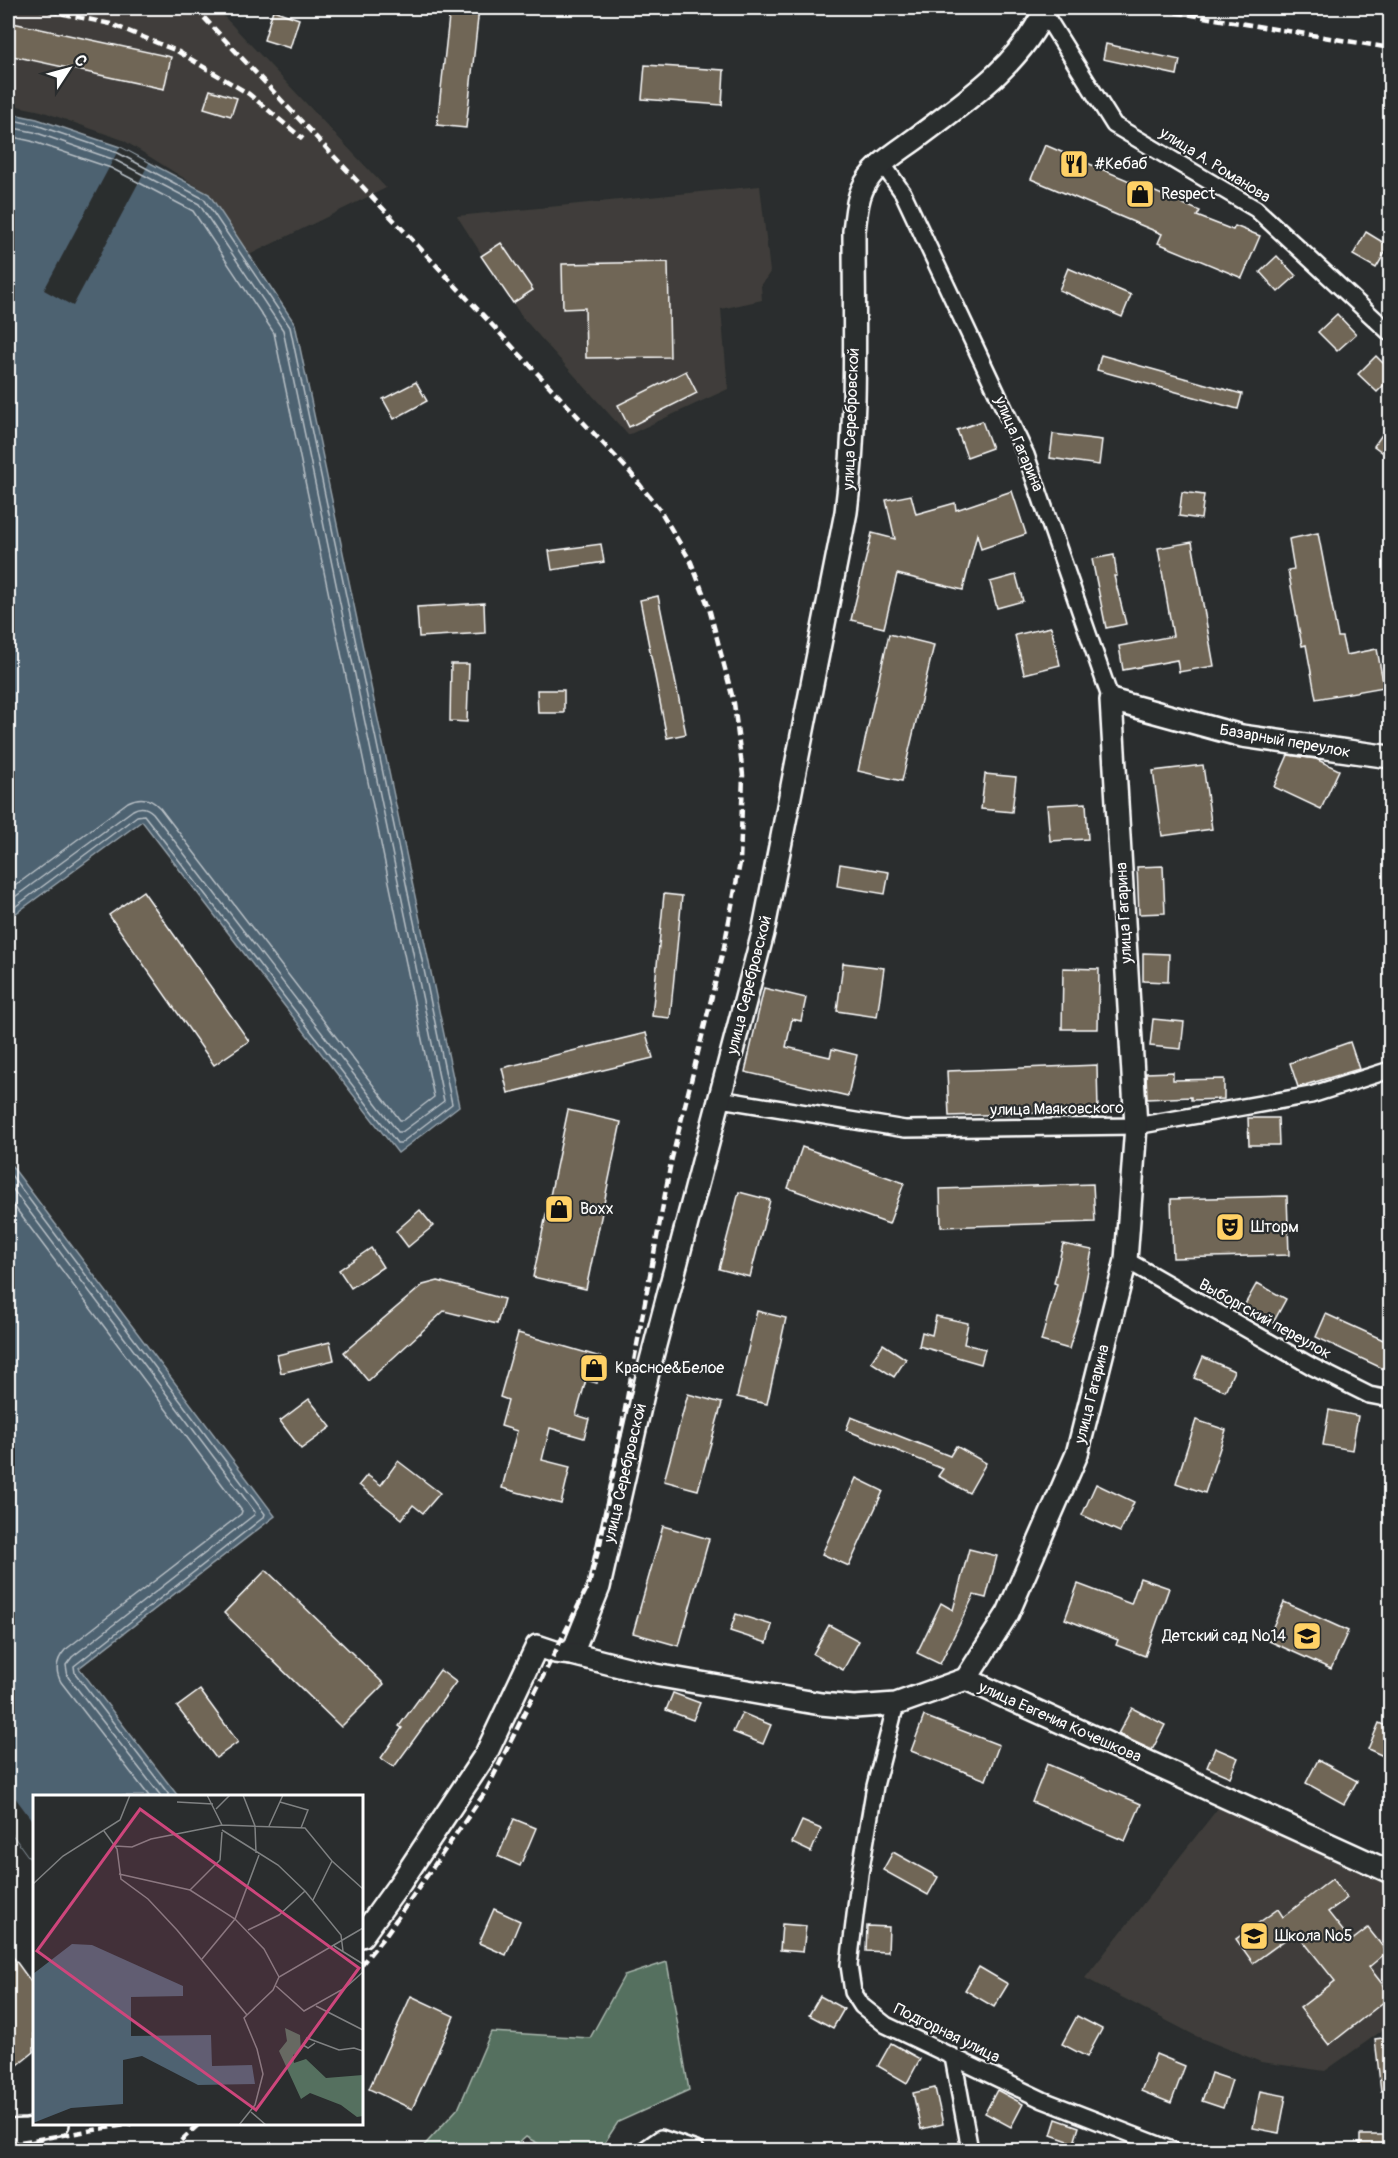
<svg xmlns="http://www.w3.org/2000/svg" width="1398" height="2158" viewBox="0 0 1398 2158" font-family="Pangolin,sans-serif">
<rect width="100%" height="100%" fill="#2a2d2e"/>
<filter id="ink" filterUnits="userSpaceOnUse"><feTurbulence type="fractalNoise" baseFrequency=".0167" numOctaves="2"/><feDisplacementMap in="SourceGraphic" scale="12" xChannelSelector="R" yChannelSelector="G"/><feConvolveMatrix kernelMatrix="1 2 1 2 8 2 1 2 1" color-interpolation-filters="sRGB"/></filter>
<g filter="url(#ink)">
<g fill="#3f3e3a">
<path d="M8,8H216L386,188L249,255L209,194L123,140L41,111L8,104Z"/>
<path d="M760,186L770,272L761,286L762,300L721,309L728,389L628,435L522,317L457,216Z"/>
<path d="M1222,1803L1376,1873L1390,1894V2025L1325,2071L1261,2062L1198,2037L1085,1978Z"/>
</g>
<path fill="#55705f" stroke="#aab8af" stroke-width="1.5" d="M667,1962L689,2090L618,2122L600,2150H550L526,2137L511,2150H420L459,2107L491,2032L590,2038L624,1976Z"/>
<g fill="#4e6271" stroke="#95a1aa" stroke-width="1.5">
<path d="M8,113L37,119L120,147L209,194L295,324L459,1106L398,1153L142,821L8,919Z"/>
<path d="M8,1161L275,1516L79,1668L178,1796H34V1864L8,1828Z"/>
</g>
<g fill="#2a2d2e">
<path d="M120,147L149,163L73,306L44,290Z"/>
<path d="M8,1788L34,1823V1864L8,1828Z"/>
</g>
<g fill="none" stroke-linecap="round" stroke-linejoin="round">
<g stroke="#b8c0c6" stroke-width="1.5">
<path d="M8,119L36,125L118,153L204,199L290,327L452,1104L401,1143H397L144,815L137,816L8,912"/>
<path d="M8,127L34,132L115,160L199,204L283,330L444,1101L402,1132H398L153,813C147,807 140,806 133,810L8,902"/>
<path d="M8,136L31,141L111,168L193,211L274,333L434,1097L404,1120H400L160,808C151,798 140,796 128,802L8,891"/>
<path d="M8,1171L265,1514L264,1517L74,1666L75,1673L170,1796"/>
<path d="M8,1183L255,1512L254,1515L72,1657L66,1665L68,1677L161,1796"/>
<path d="M8,1198L242,1511L241,1514L65,1650C56,1660 55,1671 61,1682L149,1796"/>
</g>
</g>
<g fill="#706657" stroke="#fff" stroke-width="1.5">
<path d="M450,8L479,9L466,128L437,125Z"/>
<path d="M273,10L299,19L290,48L264,40Z"/>
<path d="M8,22L171,57L164,89L8,55Z"/>
<path d="M1106,44L1180,60L1177,75L1103,59Z"/>
<path d="M645,65L724,70L722,105L642,99Z"/>
<path d="M210,90L237,98L231,116L204,108Z"/>
<path d="M1045,145L1200,211L1197,216L1233,230L1235,226L1260,236L1242,278L1158,243L1162,234L1031,179Z"/>
<path d="M1366,232L1389,246L1376,268L1353,255Z"/>
<path d="M501,243L533,290L513,303L481,256Z"/>
<path d="M1277,256L1296,276L1278,292L1260,272Z"/>
<path d="M668,262L670,357L586,358L585,308L563,309L562,264Z"/>
<path d="M1068,268L1131,295L1122,317L1059,290Z"/>
<path d="M1337,314L1356,334L1337,351L1318,332Z"/>
<path d="M1101,355L1242,394L1238,409L1097,370Z"/>
<path d="M1376,356L1390,370V379L1377,392L1358,374Z"/>
<path d="M686,371L697,393L629,427L618,405Z"/>
<path d="M416,382L427,401L394,419L383,399Z"/>
<path d="M982,421L992,448L967,457L957,430Z"/>
<path d="M1390,423V458L1374,446Z"/>
<path d="M1053,434L1102,440L1099,465L1050,458Z"/>
<path d="M1012,491L1026,534L981,549L977,534L963,590L897,574L884,628L851,620L872,533L895,539L886,500L911,495L916,514L955,503L956,510Z"/>
<path d="M1182,492L1204,495L1201,519L1179,516Z"/>
<path d="M1318,533L1338,637H1342L1346,655L1377,649L1384,687L1316,699L1306,645L1302,646L1288,570L1294,569L1289,539Z"/>
<path d="M1192,542L1214,666L1179,672L1177,660L1123,670L1119,646L1173,636L1158,548Z"/>
<path d="M601,544L604,562L552,570L549,551Z"/>
<path d="M1114,555L1117,576H1114L1126,624L1106,628L1092,559Z"/>
<path d="M1016,575L1023,601L997,608L990,582Z"/>
<path d="M658,596L686,734L667,738L640,600Z"/>
<path d="M484,603L485,633L419,637L417,607Z"/>
<path d="M1051,627L1060,665L1024,674L1015,635Z"/>
<path d="M889,634L934,645L902,781L858,771Z"/>
<path d="M451,664H469L467,722L450,721Z"/>
<path d="M537,690H564V713H538Z"/>
<path d="M1288,755L1316,759L1339,770L1321,809L1274,787Z"/>
<path d="M1203,765L1212,829L1162,836L1153,771Z"/>
<path d="M985,774L1016,777L1012,812L981,809Z"/>
<path d="M1086,803L1088,839L1050,841L1047,805Z"/>
<path d="M840,864L889,872L885,894L837,886Z"/>
<path d="M1163,866L1165,913L1139,914L1137,867Z"/>
<path d="M143,891L249,1041L214,1065L109,915Z"/>
<path d="M664,894L682,896L670,1018L652,1016Z"/>
<path d="M1143,953L1169,954L1168,982L1143,981Z"/>
<path d="M843,963L884,968L877,1017L837,1011Z"/>
<path d="M1063,968L1099,969L1098,1029H1062Z"/>
<path d="M764,988L806,998L801,1021L792,1019L786,1047L830,1057L832,1049L857,1055L848,1096L745,1072Z"/>
<path d="M1153,1019L1184,1022L1181,1049L1150,1046Z"/>
<path d="M646,1033L653,1058L508,1093L502,1068Z"/>
<path d="M1350,1042L1359,1069L1298,1087L1290,1063Z"/>
<path d="M1097,1065L1098,1111L949,1116L947,1071Z"/>
<path d="M1173,1072V1080L1224,1079V1099L1191,1100V1097L1147,1099L1146,1073Z"/>
<path d="M568,1110L621,1122L586,1289L533,1277Z"/>
<path d="M1248,1118H1278L1279,1145H1249Z"/>
<path d="M802,1147L904,1183L889,1224L788,1188Z"/>
<path d="M1093,1184L1095,1222L941,1227L940,1189Z"/>
<path d="M739,1192L770,1200L750,1277L719,1269Z"/>
<path d="M1287,1196L1289,1255L1173,1258L1171,1199Z"/>
<path d="M420,1210L433,1226L408,1247L396,1231Z"/>
<path d="M1063,1244L1092,1250L1080,1312L1069,1349L1041,1341L1057,1284L1054,1283Z"/>
<path d="M371,1248L383,1267L351,1288L339,1270Z"/>
<path d="M438,1281L504,1299L497,1324L444,1311L368,1381L344,1352L423,1285Z"/>
<path d="M1257,1283L1286,1299L1273,1323L1244,1306Z"/>
<path d="M757,1311L786,1318L767,1404L737,1397Z"/>
<path d="M1326,1314L1390,1343V1372L1316,1337Z"/>
<path d="M936,1316L968,1323L964,1344L985,1349L981,1364L919,1346L922,1332L932,1335Z"/>
<path d="M518,1333L604,1358L597,1383L586,1380L576,1415L589,1419L584,1438L550,1428L542,1460L570,1467L561,1504L502,1488L517,1431L501,1426L508,1400L500,1397Z"/>
<path d="M330,1342L334,1360L281,1373L277,1355Z"/>
<path d="M883,1344L906,1359L894,1377L871,1362Z"/>
<path d="M1203,1357L1234,1371L1225,1391L1194,1378Z"/>
<path d="M688,1394L722,1403L698,1490L664,1481Z"/>
<path d="M309,1399L331,1427L301,1449L280,1421Z"/>
<path d="M1329,1410L1358,1416L1352,1450L1323,1445Z"/>
<path d="M851,1417L950,1456L956,1446L986,1463L969,1493L938,1476L943,1469L846,1430Z"/>
<path d="M1196,1420L1226,1430L1205,1493L1176,1483Z"/>
<path d="M398,1461L440,1493L423,1513L413,1505L402,1519L359,1485L367,1475L381,1485Z"/>
<path d="M856,1478L883,1491L849,1566L822,1554Z"/>
<path d="M1096,1484L1134,1502L1120,1532L1082,1515Z"/>
<path d="M663,1526L709,1539L679,1646L633,1633Z"/>
<path d="M969,1549L997,1556L986,1598L974,1595L940,1664L917,1653L941,1603L953,1610Z"/>
<path d="M266,1570L384,1684L341,1727L224,1613Z"/>
<path d="M1140,1578L1169,1588L1145,1656L1116,1645L1118,1640L1065,1619L1078,1584L1131,1604Z"/>
<path d="M1284,1602L1348,1631L1331,1669L1267,1640Z"/>
<path d="M736,1614L772,1625L767,1643L730,1631Z"/>
<path d="M829,1625L859,1641L843,1670L813,1654Z"/>
<path d="M440,1670L456,1682L394,1767L381,1758L402,1728L399,1726Z"/>
<path d="M200,1690L238,1742L216,1758L177,1707Z"/>
<path d="M673,1693L700,1703L693,1720L666,1710Z"/>
<path d="M1132,1708L1165,1725L1152,1750L1118,1734Z"/>
<path d="M742,1713L771,1725L763,1744L733,1732Z"/>
<path d="M924,1716L999,1745L986,1780L911,1751Z"/>
<path d="M1379,1723L1390,1728V1759L1368,1749Z"/>
<path d="M1215,1748L1238,1758L1230,1777L1207,1767Z"/>
<path d="M1318,1760L1357,1781L1344,1804L1306,1783Z"/>
<path d="M1047,1764L1141,1804L1125,1841L1032,1802Z"/>
<path d="M514,1819L536,1828L520,1866L498,1856Z"/>
<path d="M802,1821L821,1829L811,1852L792,1843Z"/>
<path d="M893,1852L938,1877L928,1895L883,1870Z"/>
<path d="M1332,1879L1347,1898L1328,1912L1351,1941L1368,1928L1387,1952L1369,1967L1390,1994V1997L1329,2045L1300,2008L1335,1981L1296,1932L1253,1963L1236,1939L1278,1909L1283,1917Z"/>
<path d="M494,1909L520,1921L506,1955L479,1943Z"/>
<path d="M782,1924L806,1926L803,1952L780,1950Z"/>
<path d="M867,1926L889,1927L888,1952L866,1951Z"/>
<path d="M8,1950L34,1986V2052L8,2073Z"/>
<path d="M979,1967L1008,1984L994,2007L965,1990Z"/>
<path d="M411,1996L454,2016L412,2109L369,2089Z"/>
<path d="M820,1996L844,2009L833,2028L809,2015Z"/>
<path d="M1077,2016L1102,2029L1087,2057L1062,2044Z"/>
<path d="M1390,2037V2090L1381,2091L1375,2039Z"/>
<path d="M891,2043L920,2059L907,2083L878,2066Z"/>
<path d="M1156,2054L1185,2066L1171,2103L1141,2091Z"/>
<path d="M1211,2073L1232,2080L1223,2108L1202,2101Z"/>
<path d="M935,2088L943,2124L921,2129L913,2093Z"/>
<path d="M997,2090L1023,2104L1011,2127L985,2113Z"/>
<path d="M1260,2091L1286,2096L1279,2133L1253,2128Z"/>
<path d="M1056,2119L1079,2127L1074,2143L1051,2135Z"/>
<rect x="1360" y="2135" width="30" height="16"/>
</g>
<g fill="none" stroke-linecap="round" stroke-linejoin="round">
<g stroke="#fff" stroke-width="20">
<g id="street">
<path d="M1044,13L1114,125L1256,209L1390,333"/>
<path d="M882,163L903,193L1026,455L1111,700"/>
<path d="M720,1099L905,1129L1136,1126L1311,1095L1390,1070"/>
<path d="M1126,1260L1313,1367L1369,1395L1390,1399"/>
<path d="M896,1704L875,1786L860,1874L849,1965L853,1992L862,2006L886,2025L1043,2100L1172,2150"/>
<path d="M953,2057L970,2150"/>
<path d="M644,2150L661,2138L696,2150"/>
</g>
</g>
<g stroke="#fff" stroke-width="26">
<g id="secondary">
<path d="M572,1654L599,1587L649,1368L763,933L846,512C858,419 854,324 854,231C856,217 856,203 862,190C872,166 898,152 918,137C967,100 1020,65 1046,8"/>
<path d="M966,1679L1008,1613L1077,1454L1126,1260L1136,1126L1111,700L1242,736L1390,757"/>
<path d="M362,1936L401,1882L486,1754L537,1646L555,1652L572,1654L655,1675L821,1704L854,1707L896,1704L966,1679L1390,1872"/>
<path d="M8,2131L27,2130L58,2124"/>
</g>
</g>
<use href="#street" stroke="#2a2d2e" stroke-width="15"/>
<use href="#secondary" stroke="#2a2d2e" stroke-width="21"/>
<g stroke="#fff" stroke-width="4.5" stroke-dasharray="9 4.5" stroke-linecap="butt">
<path d="M36,8L111,24L177,51L249,94L303,139"/>
<path d="M195,8L629,471L660,510L691,562L709,608L734,703L743,775L740,863L724,947L671,1162L600,1544L589,1584L486,1791L387,1933L362,1964"/>
<path d="M1149,8L1390,48"/>
<path d="M8,2144L131,2124"/>
<path d="M171,2150L199,2124"/>
</g>
</g>
</g>
<defs>
<g id="restaurant-square" transform="scale(1.5)"><rect x="-9" y="-9" width="18" height="18" rx="4" fill="#ffd166" stroke="#2a2d2e"/><path d="M-5-6h1v4h1v-4h1v4h1v-4h1v5L-1.5 .5V6h-2V.5L-5-1ZM5-6V6H3V1.5H1.5Q1.5-4 5-6Z" fill="#111"/></g>
<g id="shop-square" transform="scale(1.5)"><rect x="-9" y="-9" width="18" height="18" rx="4" fill="#ffd166" stroke="#2a2d2e"/><path d="M-5-2.5h2.3a2.7 3.5 0 0 1 5.4 0H5L5.5 6h-11ZM-1.5-2.5h3a1.5 2.3 0 0 0-3 0Z" fill="#111"/></g>
<g id="theatre-square" transform="scale(1.5)"><rect x="-9" y="-9" width="18" height="18" rx="4" fill="#ffd166" stroke="#2a2d2e"/><path d="M-5-5.5Q0-4 5-5.5V0Q5 5 0 6Q-5 5-5 0ZM-3.3-2.5H-1v1.5H-3.3ZM1-2.5H3.3v1.5H1ZM-2.8 1Q0 5.5 2.8 1Z" fill="#111"/></g>
<g id="school-square" transform="scale(1.5)"><rect x="-9" y="-9" width="18" height="18" rx="4" fill="#ffd166" stroke="#2a2d2e"/><path d="M0-5L7-2L0 1L-7-2ZM-4 1L0 2.5L4 1V4Q0 6-4 4Z" fill="#111"/></g>
</defs>
<g fill-rule="evenodd">
<use href="#restaurant-square" x="1074" y="164"/>
<use href="#shop-square" x="1140" y="194"/>
<use href="#shop-square" x="559" y="1209"/>
<use href="#theatre-square" x="1230" y="1227"/>
<use href="#shop-square" x="594" y="1368"/>
<use href="#school-square" x="1307" y="1636"/>
<use href="#school-square" x="1254" y="1936"/>
</g>
<g text-anchor="middle" dominant-baseline="central" stroke-width="4.5" stroke-linejoin="round" paint-order="stroke">
<g font-size="16" fill="#fff" stroke="#2a2d2e" text-anchor="start">
<text x="1095" y="164">#Кебаб</text>
<text x="1161" y="194">Respect</text>
<text x="580" y="1209">Boxx</text>
<text x="1251" y="1227">Шторм</text>
<text x="615" y="1368">Красное&amp;Белое</text>
<text x="1286" y="1636" text-anchor="end">Детский сад №14</text>
<text x="1275" y="1936">Школа №5</text>
</g>
<g font-size="16" fill="#fff" stroke="#2a2d2e">
<text transform="translate(1215 165) rotate(32)">улица А. Романова</text>
<text transform="translate(851 419) rotate(-88)">улица Серебровской</text>
<text transform="translate(1019 444) rotate(67)">улица Гагарина</text>
<text transform="translate(1285 741) rotate(10)">Базарный переулок</text>
<text transform="translate(1124 913) rotate(-93)">улица Гагарина</text>
<text transform="translate(749 985) rotate(-76)">улица Серебровской</text>
<text transform="translate(1057 1109) rotate(-1)">улица Маяковского</text>
<text transform="translate(1265 1319) rotate(29)">Выборгский переулок</text>
<text transform="translate(1092 1394) rotate(-76)">улица Гагарина</text>
<text transform="translate(625 1473) rotate(-77)">улица Серебровской</text>
<text transform="translate(1060 1722) rotate(24)">улица Евгения Кочешкова</text>
<text transform="translate(947 2033) rotate(26)">Подгорная улица</text>
</g>
</g>
<g transform="translate(33 1795)">
<rect width="330" height="330" fill="#2a2d2e"/>
<path d="M252,233L267,240L268,256L260,260L261,268L273,264L293,283L330,280V321L324,322L308,310L277,298L268,304L246,256L254,246Z" fill="#55705f"/>
<path d="M39,149L59,150L150,191V201L98,202V241L178,240L179,271L219,270L222,289L165,290L109,261L90,265V309L38,313L0,328V179Z" fill="#4e6271"/>
<path fill="none" stroke="#7f8182" stroke-width="1.5" d="M174,0L189,30M210,0L222,31L223,58M144,7L180,9M247,7L275,15L268,33M183,14L197,0M236,31L250,0M189,35L245,70L272,96L308,140L310,156M71,36L84,54L88,84L115,104L144,135L214,220L211,223L224,254L230,279L222,310L206,330M82,51L99,52L118,44L189,30L272,33L299,66L330,94M86,79L157,95L202,124L231,154L246,182M0,89L30,61L87,25L97,0M157,95L187,65L189,37M280,105L299,66M215,135L246,120L272,96M301,151L330,169M169,164L202,124L226,60M243,191L271,216L312,193L330,177M283,211L330,235M214,220L240,195L246,182L330,133M282,248L275,253L270,250L274,243L306,255L321,253L330,256M218,317L233,330M42,330H78"/>
<path fill="#ce467c" fill-opacity="0.15" stroke="#ce467c" stroke-width="3" d="M107,14L326,173L223,315L4,156Z"/>
<rect width="330" height="330" fill="none" stroke="#fff" stroke-width="3"/>
</g>
<rect width="1398" height="2158" fill="none" stroke="#2a2d2e" stroke-width="30"/>
<rect x="15" y="15" width="1368" height="2128" fill="none" stroke="#fff" stroke-width="2" filter="url(#ink)"/>
<g transform="translate(69 69) rotate(54)" stroke="#2a2d2e" stroke-width="4.5" paint-order="stroke">
<path d="M0-4.5L10 22L0 15L-10 22Z" fill="#ffffff"/>
<text y="-9" font-size="16" font-weight="bold" text-anchor="middle" fill="#ffffff">С</text>
</g>
</svg>
